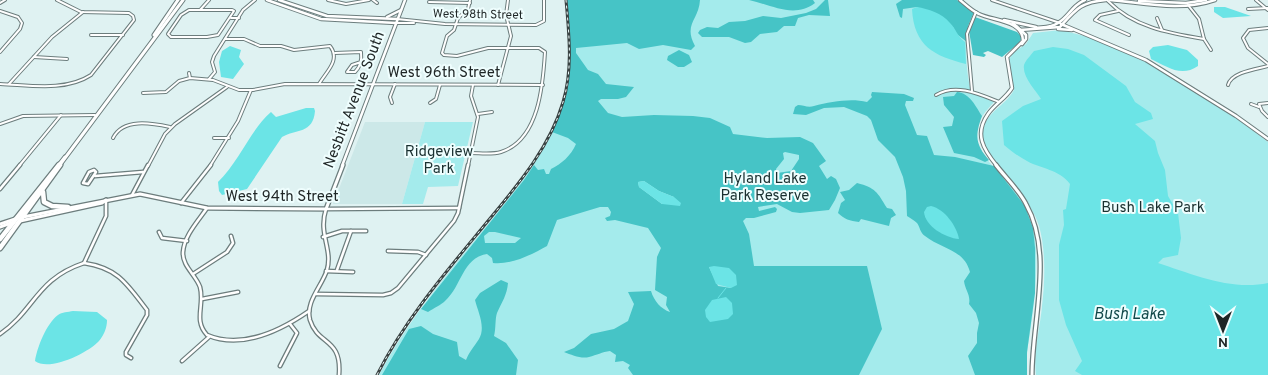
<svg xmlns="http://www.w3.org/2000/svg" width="1268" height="375" viewBox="0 0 1268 375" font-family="Overpass,sans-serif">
<rect width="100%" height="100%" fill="#dff2f2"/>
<path fill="#cce8e8" d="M365,122H425L402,204H333Z"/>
<g fill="#a4ebec">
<path d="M567,0H957L974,12C964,35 965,68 971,92L994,102C987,110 977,120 976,132C974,153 1006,178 1018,195C1023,203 1029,216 1032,226C1041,251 1034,306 1030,333C1028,346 1025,362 1027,375H379C409,318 452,268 493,218C524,179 558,138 568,87C574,59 569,29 567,0Z"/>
<path d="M1061,30L1092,38L1146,62L1239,120L1268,142V375H1036C1033,352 1040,329 1042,306C1045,282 1046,250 1039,226C1031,196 984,158 983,136C982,113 1005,107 1014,90L1009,59L1014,52L1026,44L1033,33Z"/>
<path d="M425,122H473L458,186L428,187L423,204H402Z"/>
</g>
<g fill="#46c4c6" fill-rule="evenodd">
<path d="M567,0H700C699,20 683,24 695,46L691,50L663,45L639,49L627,43L576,48V53L588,70L598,74L606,84L634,87L626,97L618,99H601L598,101L608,113L622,117L654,115L693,116L710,118L730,127L733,134L767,138L800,137L813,143L826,161L819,166L827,179L831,176L836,179L840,188L835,200L829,210L800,213L792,212L777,204L758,207L759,211L775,207L777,209L776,212L754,218H746L743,221L749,234L754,266H867L882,329L859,375H633L628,368L630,365L623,361L615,362L616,355L610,351C602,352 597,355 589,357C581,359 572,355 564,352L574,348L591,334L614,329L628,321L634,304L628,292L651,291C654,301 661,309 670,312L666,305L667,297L655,290L657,257L661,248L648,228L615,220L607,221L605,218L610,216L611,212L608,207H600L557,220L547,246C531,255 511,265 493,263L492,258L487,254C462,258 462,286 445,301C441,305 434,308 428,312L421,309L524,180L534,165L538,170L544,169L546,174H549L551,169C561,164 571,156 576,144L568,138L552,132C575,82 571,53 567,0ZM785,152L799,155V159L791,171L777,173L776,169L784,159L783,153ZM644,181L659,191L674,197L662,204L639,187L638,182ZM489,232H495L521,238L515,243H485L484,236ZM709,267H721L731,288L718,286Z"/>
<path d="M749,0H813L815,3C794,19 772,5 749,0Z"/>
<path d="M825,0H828L830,16L809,15L798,18L795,26H784L777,32L760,34L751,42L745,43L729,37H702L698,33L700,30L707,27L718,28L729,22L745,21L763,16L781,18L806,13L816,9Z"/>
<path d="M902,0H957L974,12L968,26L967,42L954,32V28L917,7L903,9L902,18L900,17L896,4Z"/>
<path d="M975,17L1017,32L1022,37L1020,42L1002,57L988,51L983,53L986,55L984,57L973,55L969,31Z"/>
<path d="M679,50L689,55L692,62L684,67H678L667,60L668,56Z"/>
<path d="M872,92L904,94L914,98L913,101H906L905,105L917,135L927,136L934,155L955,157L994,166L1025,206L1033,228L1035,248V293L1027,352V375H975L968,356L977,343V333L979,323L976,313L969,304C971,295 965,290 964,281L970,272C964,249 941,249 925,236C920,233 920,227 917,223C914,220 910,218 907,216L906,191L903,177L895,157L878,140L871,120L867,116L844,107L824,108L806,115L793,114L795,107L798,105C803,105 808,108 814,106C831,102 850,98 867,102L872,97L871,95Z"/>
<path d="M957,92C970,93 976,107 982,116C975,135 975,144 989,160L985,162L974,157L954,153L943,127L952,126L954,117L944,105L943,97L954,96Z"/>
<path d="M857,183C876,188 877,192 887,208L892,209L896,215L891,218L889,226L861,219L859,222C850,221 844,219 838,213L841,203L845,200L840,192L849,190Z"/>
<path d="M501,280L508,283C507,295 502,302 497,313C495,318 496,329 494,336L506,343L518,360L516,375H382L409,329L421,326L433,334L457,342L459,356L466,360C469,352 474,347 479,339C486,327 478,312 475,300L480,293Z"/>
</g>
<g fill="#6be4e6">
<path d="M917,7C928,9 942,13 950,23C957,30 956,35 965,42L966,64C934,56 914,46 912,9Z"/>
<path d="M1214,7H1225L1251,16L1223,18L1214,12Z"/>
<path d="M1168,45L1187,50L1198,60V66C1181,78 1166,66 1151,59L1149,51L1153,47Z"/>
<path d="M230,46L241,50L239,57L244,64L233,79L221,77L219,62L222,51Z"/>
<path d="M1053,47L1068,49L1084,55L1126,86L1135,102L1151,113L1153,119L1135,124L1155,141L1158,153L1165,170L1168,196L1178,213L1181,238L1178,255L1163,258L1158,263C1192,274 1231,291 1268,283V375H1082L1075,371L1082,361L1066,325L1059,300V245L1064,225L1063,210L1066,209L1070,184C1059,169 1041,169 1027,161C1019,157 1011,151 1004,145L1002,121L1023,106L1041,99C1036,90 1022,77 1024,65C1025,61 1031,55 1034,51Z"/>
<path d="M306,108H314L315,111C313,134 296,129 282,137L247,189L222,195L219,191L218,182C239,162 251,129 271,112L276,117Z"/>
<path d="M644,181L659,191L674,197L681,203L680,206L662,204L639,187L638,182Z"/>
<path d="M931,206C945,209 957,227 959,239C945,238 925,226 924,212L927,207Z"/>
<path d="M714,266L729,268L736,275L737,285L731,288L716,284L709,267Z"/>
<path d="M726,297L732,303L733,314L728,319L710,322L706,317L705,310L712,300Z"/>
<path d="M73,311L97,312L107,320C107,328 104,335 99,341C88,353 49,372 35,361C37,348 46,324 58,315C62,312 68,312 73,311Z"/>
</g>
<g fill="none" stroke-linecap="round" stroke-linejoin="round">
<path stroke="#6be4e6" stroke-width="1" d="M718,298L726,288"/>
<g stroke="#6c7d7d" stroke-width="4">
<g id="minor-far1">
<path d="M328,0L346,4L369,0"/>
<path d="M373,0L377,3"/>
<path d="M470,0L468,9L458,18L454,30L447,36L442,53L444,55L457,56L488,48H539L545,52C543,85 539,140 501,152C491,155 480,153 470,153"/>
<path d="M992,0L1060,23"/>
<path d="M1107,0C1133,27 1168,33 1204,39"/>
<path d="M1256,0L1268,10"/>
<path d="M429,2L470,3"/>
<path d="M0,3L5,0"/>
<path d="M1188,5L1199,19L1204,39L1211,50"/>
<path d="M1248,9L1268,8"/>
<path d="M189,10H232L234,11L218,35L207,37H171L168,34L181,15Z"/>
<path d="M200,10L209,0"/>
<path d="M0,11L18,17L22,23L20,29L0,52"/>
<path d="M1118,11L1100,15L1095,20L1129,35"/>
<path d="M231,18H239"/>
<path d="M1157,18L1162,30"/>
<path d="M397,19L445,24L536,25L544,21V0"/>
<path d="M396,23H414"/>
<path d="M1268,28L1249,30L1243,38L1248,48L1268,64"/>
<path d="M91,35H123"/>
<path d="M225,39H244L260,46H281L294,50L330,46C341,60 326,72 319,84"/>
<path d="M335,53L361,52C362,60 361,66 355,72H347L352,65L361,62"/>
<path d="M34,57L67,59"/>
<path d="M189,73L190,78"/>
<path d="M209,79L215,72L212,62L214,56L243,10L255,0"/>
<path d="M0,84C29,85 65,92 91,75L134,20L133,16L129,13L81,12L57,0"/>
<path d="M9,84L52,37L83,12"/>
<path d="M498,85L511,36L506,15L508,0"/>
<path d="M1228,85C1231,72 1257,69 1268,66"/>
<path d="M972,91L967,34L976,12"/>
<path d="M143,93L166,92L179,81L190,78L213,80L239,90H253L285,84L543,85"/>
<path d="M936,95C956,83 979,94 999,102"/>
<path d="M392,103L390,97L395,84"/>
<path d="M430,103L436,99L440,85"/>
<path d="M1268,103L1259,104L1262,111L1268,117"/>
<path d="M1251,104L1259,107"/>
<path d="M478,114L492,112"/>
<path d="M0,124L23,116L95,115"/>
<path d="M113,138C123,118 151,123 170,127"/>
<path d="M214,138H229"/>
<path d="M19,166L61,115"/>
<path d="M148,166L165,134L175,124L227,87"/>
<path d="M210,166L238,121L251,90"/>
<path d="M468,166L478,117L471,96L473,85"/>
</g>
</g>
<g stroke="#6c7d7d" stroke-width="5">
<g id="minor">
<path d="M94,170L96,172L88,184L83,183L89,172Z"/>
<path d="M95,176L143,172"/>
<path d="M0,189L20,165"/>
<path d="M132,195L148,165"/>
<path d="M181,203L211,165"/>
<path d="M207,208C198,221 184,236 183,252C182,266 196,275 200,287C205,305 193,320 207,335C242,350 280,331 309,311"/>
<path d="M159,232L162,238L187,241"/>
<path d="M323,237L342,231H366"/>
<path d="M388,251L418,252L426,255"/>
<path d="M84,263C118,268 127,284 147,310V315L126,352V355L131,358"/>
<path d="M337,270L351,231"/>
<path d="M326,271L353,272"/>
<path d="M193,274L227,252L233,243L231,236"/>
<path d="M316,294L383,295L391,293L398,288L454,221L458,213L468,165"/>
<path d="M202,299L238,292"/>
<path d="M0,334C35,310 36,279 84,263L106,216V200"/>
<path d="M182,361L209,337"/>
<path d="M280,366L297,333L290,324"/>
<path d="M339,375C342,337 318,346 310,320C305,302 322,286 327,270C333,249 318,234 326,209L459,208"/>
</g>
</g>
<g stroke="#6c7d7d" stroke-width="4.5">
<g id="tertiary-far1">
<path d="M267,0L321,19L396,23"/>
<path d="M279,0L327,16L397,19"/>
<path d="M960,0C966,5 972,11 979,14C993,21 1023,20 1023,41L1007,57L1012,88C1006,98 995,104 988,114C974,134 983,149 997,166"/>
<path d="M1110,0C1145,3 1180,12 1215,0"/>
<path d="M1139,1L1186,3L1206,0"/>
<path d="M387,17L401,10"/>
<path d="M1004,20L1036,27"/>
<path d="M1013,23L1026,35V39L1022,44"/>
<path d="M1061,24L1146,60L1236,116L1268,139"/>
<path d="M1035,28C1043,27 1051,28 1058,23C1069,17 1072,5 1085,0"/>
<path d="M1058,29L1072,30"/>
<path d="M1020,30L1060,27C1076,9 1081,2 1106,0"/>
<path d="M342,166L405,0"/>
</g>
</g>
<g stroke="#6c7d7d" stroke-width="5.5">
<g id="tertiary">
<path d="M996,165C1005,177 1019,190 1026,204C1054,254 1032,321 1032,375"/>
<path d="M23,217L140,194L207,208L326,209L343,165"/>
<path d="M20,221L102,203L106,200"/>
<path d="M0,224L15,219"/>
<path d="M0,227L11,223"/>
</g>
</g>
<g stroke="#6c7d7d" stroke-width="5">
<g id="secondary-far1">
<path d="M154,35L178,0"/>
<path d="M58,166L65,157"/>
<path d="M59,166L183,0"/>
</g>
</g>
<g stroke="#6c7d7d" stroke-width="7">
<g id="secondary">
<path d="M43,192L44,202L52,206L68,207"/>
<path d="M0,239L59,165"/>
<path d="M0,248L60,165"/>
</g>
</g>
<use href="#minor-far1" stroke="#fff" stroke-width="2"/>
<use href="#minor" stroke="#fff" stroke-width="2.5"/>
<use href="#tertiary-far1" stroke="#fff" stroke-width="2.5"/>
<use href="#tertiary" stroke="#fff" stroke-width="3"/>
<use href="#secondary-far1" stroke="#fff" stroke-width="3"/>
<use href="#secondary" stroke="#fff" stroke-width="4.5"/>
<g stroke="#394242" stroke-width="3">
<path id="rail" d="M377,375C404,321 445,273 483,227C514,189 549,150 563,102C573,69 569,34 566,0"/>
</g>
<use href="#rail" stroke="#effefe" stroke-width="1" stroke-dasharray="3" stroke-linecap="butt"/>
</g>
<g text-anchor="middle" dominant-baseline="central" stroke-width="4" stroke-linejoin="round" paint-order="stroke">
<g font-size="12" fill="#1f2626" stroke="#effefe">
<text transform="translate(478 15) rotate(1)">West 98th Street</text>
</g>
<g font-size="15" fill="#1f2626" stroke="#effefe">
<text x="444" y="73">West 96th Street</text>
<text transform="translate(355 100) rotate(-69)">Nesbitt Avenue South</text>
<text x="282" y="197">West 94th Street</text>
</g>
<g font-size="15" fill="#1a3030" stroke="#effefe">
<text x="439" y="152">Ridgeview<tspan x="439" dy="17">Park</tspan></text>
<text x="765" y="179">Hyland Lake<tspan x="765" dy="17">Park Reserve</tspan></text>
<text x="1153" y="208">Bush Lake Park</text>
</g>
<g font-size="16" font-style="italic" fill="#11494a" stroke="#effefe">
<text x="1129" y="315">Bush Lake</text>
</g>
</g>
<g transform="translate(1223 330) rotate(180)" stroke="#effefe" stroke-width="4" paint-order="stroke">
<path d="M0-4L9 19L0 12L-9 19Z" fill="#1f2626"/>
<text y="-8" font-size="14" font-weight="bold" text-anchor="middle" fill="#1f2626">N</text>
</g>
</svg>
